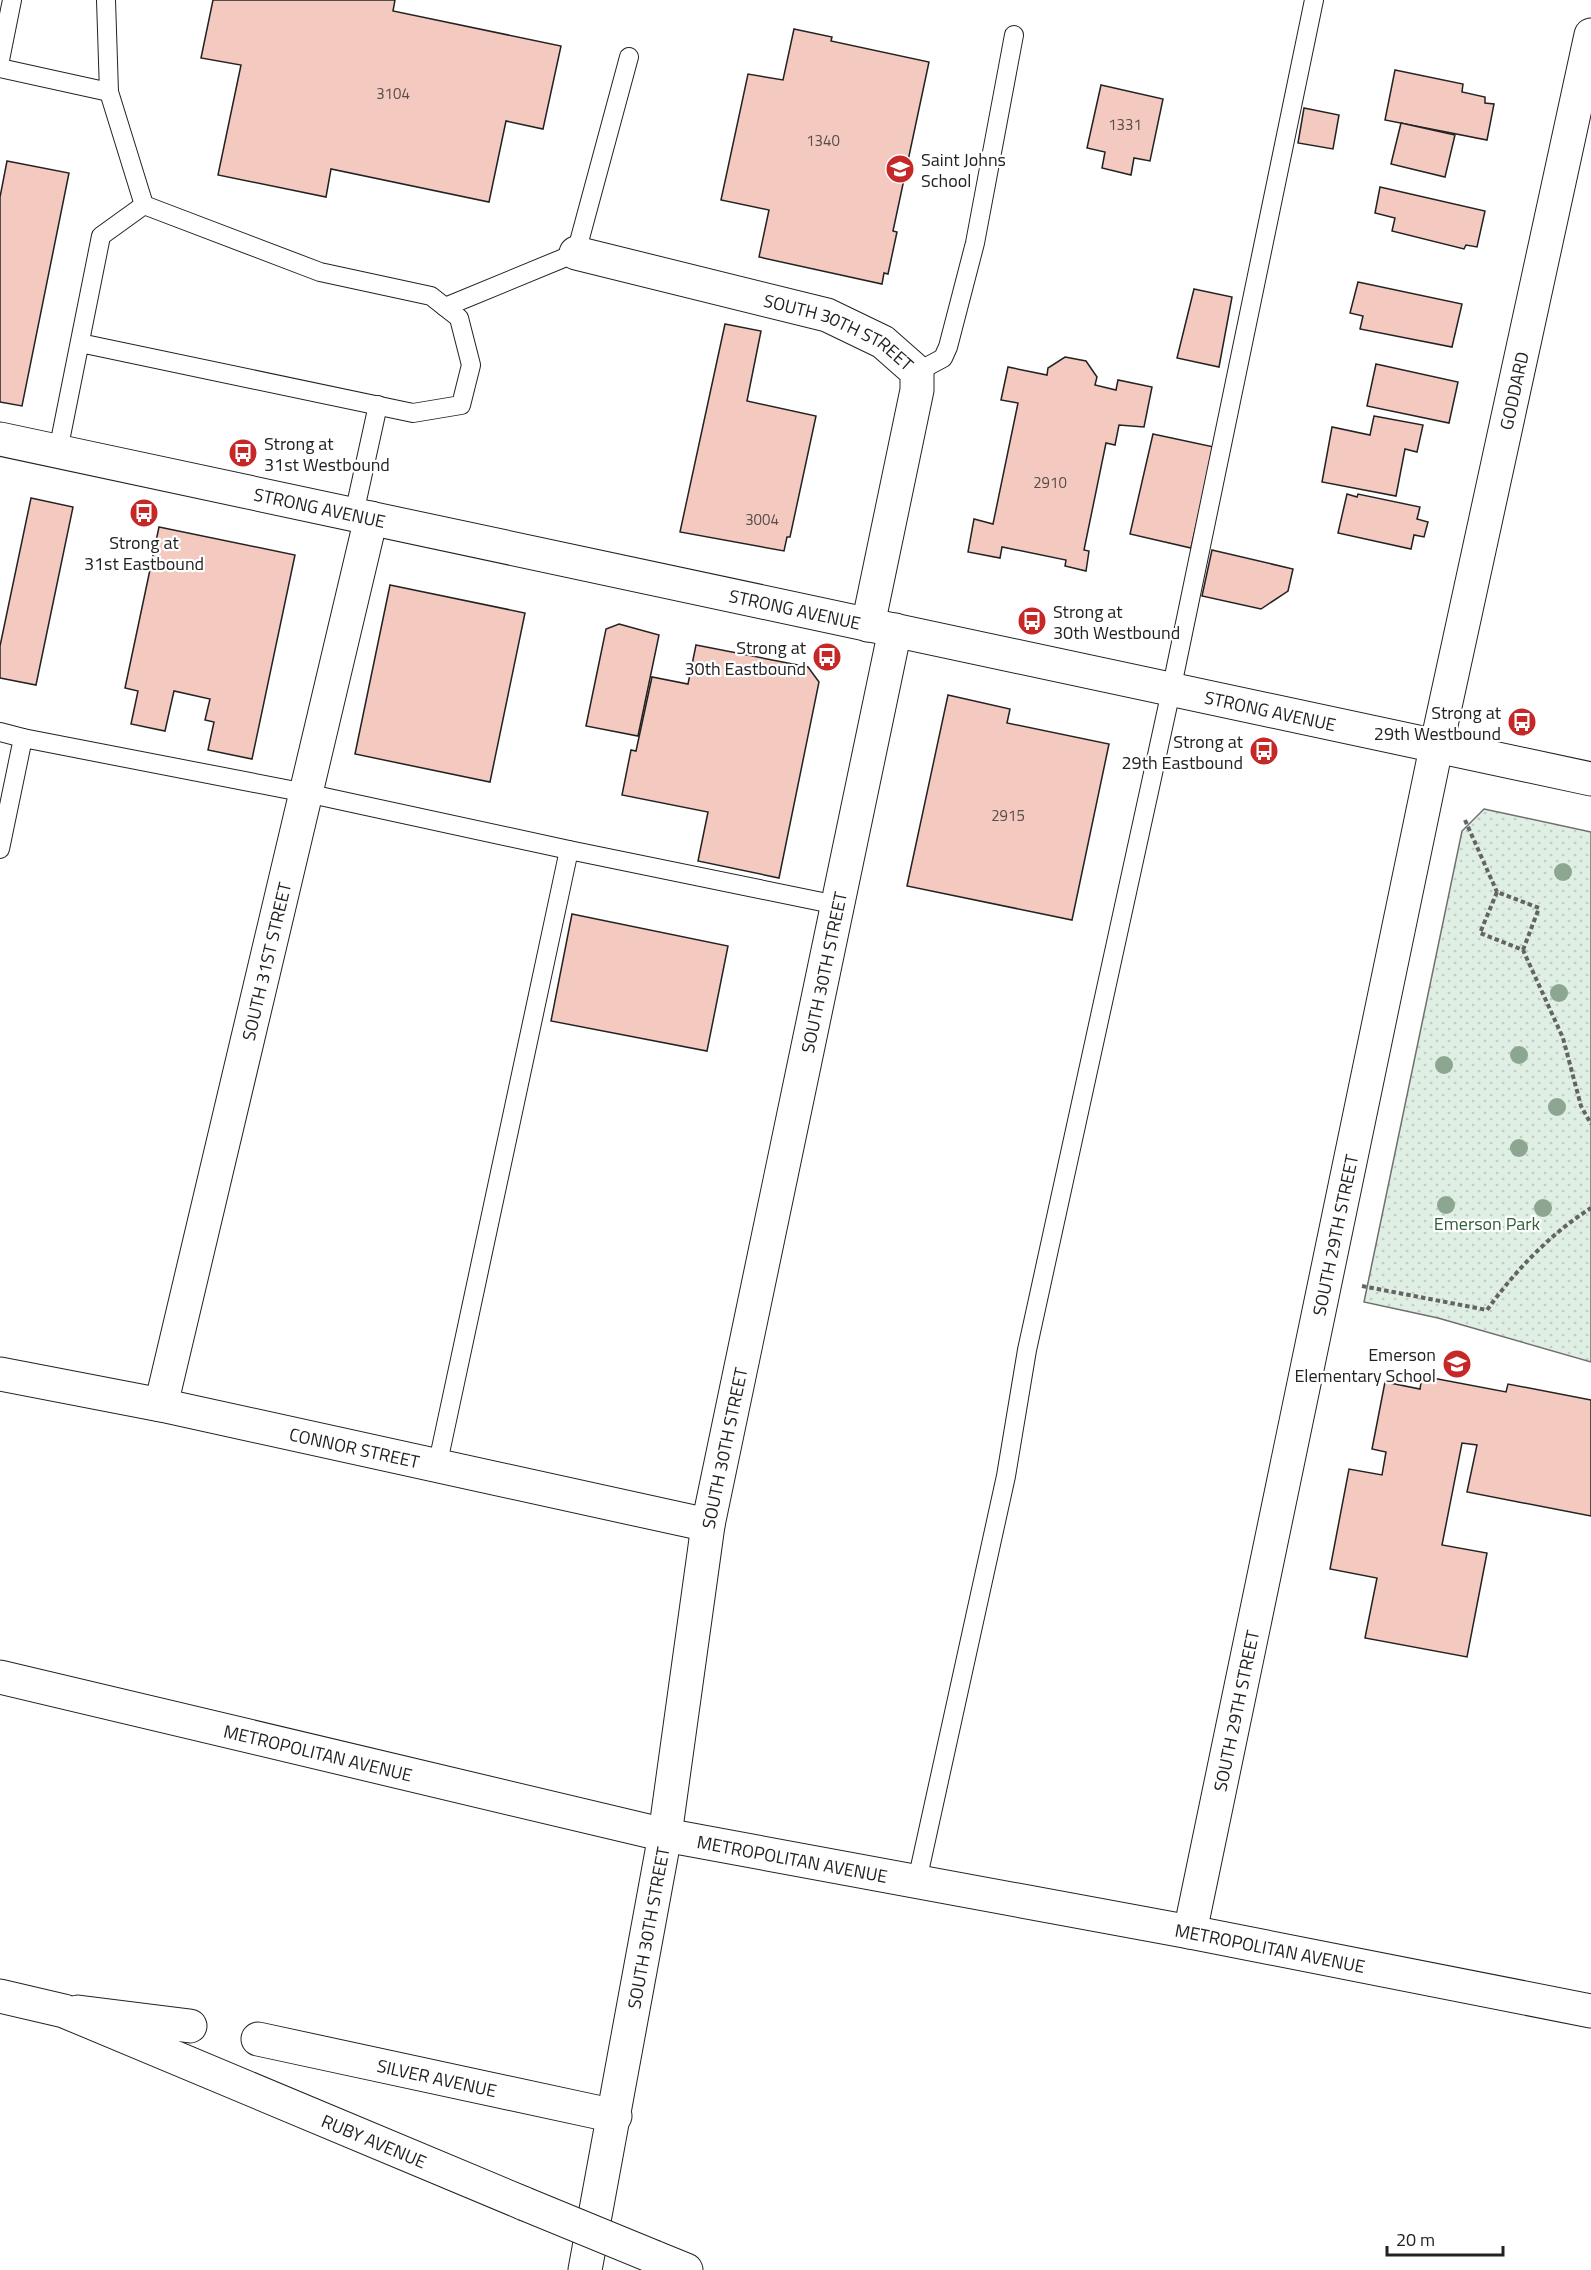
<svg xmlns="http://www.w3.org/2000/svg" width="1591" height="2270" viewBox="0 0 1591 2270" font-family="'Titillium Web',sans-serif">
<defs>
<pattern id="park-dots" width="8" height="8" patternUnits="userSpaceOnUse" patternTransform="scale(1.5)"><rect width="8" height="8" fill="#e0efe3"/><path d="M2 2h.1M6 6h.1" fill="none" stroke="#c0cdc2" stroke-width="1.8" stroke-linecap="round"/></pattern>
</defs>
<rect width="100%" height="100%" fill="#fff"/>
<path fill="url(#park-dots)" stroke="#6f6f6f" stroke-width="1.5" d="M1484,809L1591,832V1362L1438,1318L1364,1302L1462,831Z"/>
<g fill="#f3c9c0" stroke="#222" stroke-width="1.5">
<path d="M213,0H395L393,11L561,46L543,129L506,121L489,202L331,169L326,197L218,175L241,65L201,58Z"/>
<path d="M794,29L832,37L831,41L929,62L893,231L897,232L888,274L884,273L882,284L759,257L769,210L721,200L748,74L783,80Z"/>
<path d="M1395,70L1463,84L1462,92L1485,97V103L1494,104L1487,140L1385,120Z"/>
<path d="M1101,85L1163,99L1150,161L1134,158L1131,175L1102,168L1105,152L1087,148Z"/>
<path d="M1304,108L1339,115L1333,149L1298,143Z"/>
<path d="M1401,123L1455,135L1445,177L1391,164Z"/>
<path d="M7,161L69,173L22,406L0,402V197Z"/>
<path d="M1380,187L1485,211L1477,247L1466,245L1464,249L1392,231L1395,218L1375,213Z"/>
<path d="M1358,282L1462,304L1452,347L1360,329L1363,316L1350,313Z"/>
<path d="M1194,289L1232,297L1219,367L1177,358Z"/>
<path d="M725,324L761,331L747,401L816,416L790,537H787L784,551L680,532Z"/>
<path d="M1065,357L1086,361L1097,377L1095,385L1116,390L1118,380L1152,387L1144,427L1119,425L1115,445L1106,443L1084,550L1089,551L1086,571L1065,566L1066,560L1002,547L1000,558L968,552L974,519L993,524L1018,403L1001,400L1008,367L1047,375L1048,368Z"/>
<path d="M1376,364L1458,382L1449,423L1367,406Z"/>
<path d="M1374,416L1423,425L1417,452L1405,449L1396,496L1322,482L1332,427L1370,435Z"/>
<path d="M1153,434L1214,447L1191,548L1130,534Z"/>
<path d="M1347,494L1357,497L1358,494L1420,507L1417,519L1428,522L1424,537L1414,535L1411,549L1338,533Z"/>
<path d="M31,498L73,507L36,685L0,678V646Z"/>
<path d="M159,527L295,555L252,759L208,750L214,722L205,720L210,699L174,691L165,731L131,724L138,691L125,688Z"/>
<path d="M1212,550L1293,569L1288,591L1261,609L1202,596Z"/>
<path d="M390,585L525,613L490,782L355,754Z"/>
<path d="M619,624L659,635L638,736L586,726L606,629Z"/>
<path d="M696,645L808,667L819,682L779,878L698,861L708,812L622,795L631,750L636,751L652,677L688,684Z"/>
<path d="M948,695L1010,709L1007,723L1109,744L1072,920L907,886Z"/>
<path d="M572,914L728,946L707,1051L551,1021Z"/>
<path d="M1422,1376L1506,1392L1508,1384L1591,1400V1516L1467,1492L1477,1445L1462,1443L1442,1545L1487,1553L1467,1657L1365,1638L1377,1578L1330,1569L1349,1469L1382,1475L1386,1452L1372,1449L1385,1382L1420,1389Z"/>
</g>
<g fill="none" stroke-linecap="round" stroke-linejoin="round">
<g stroke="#222" stroke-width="20">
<g id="lane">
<path d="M106,0L109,92L144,205"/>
<path d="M0,60L12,0"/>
<path d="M0,68L109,92"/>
<path d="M445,307L576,253L629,57"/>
<path d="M917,372L943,358L948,347L975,243L1014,35"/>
<path d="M58,451L101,236L144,205L320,272L431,296L459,318L471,365L461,405L413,413L80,343"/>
<path d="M354,514L378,405"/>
<path d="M0,732L23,738"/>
<path d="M0,849L23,738L306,793L569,850"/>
<path d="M437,1467L569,850L837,905"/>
<path d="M917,1881L1006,1476L1027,1350L1171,691L1314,0"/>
</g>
</g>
<g stroke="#222" stroke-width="35">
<g id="street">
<path id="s1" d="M576,253L827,315L883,342L917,372V390L868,625"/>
<path id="s2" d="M0,1374L161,1405L708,1525"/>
<path id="s3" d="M161,1405L371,518"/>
<path id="s4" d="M1190,1932L1436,748L1591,35"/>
<path d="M78,2012L190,2026"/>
<path id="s5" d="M258,2039L615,2116"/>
<path id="s6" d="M585,2270L665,1835L708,1525L895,630"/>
</g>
</g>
<g stroke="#222" stroke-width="35">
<g id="secondary">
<path id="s7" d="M0,439L1591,779"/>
<path id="s8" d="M0,1677L665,1835L1190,1932L1591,2011"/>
<path id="s9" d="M0,1996L64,2011L525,2204"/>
<path d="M654,2257L686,2270"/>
</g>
</g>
<g stroke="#646464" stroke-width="4" stroke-dasharray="4.5 3" stroke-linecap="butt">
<path d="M1465,820L1497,892"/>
<path d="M1523,950L1539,908L1497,892L1480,933L1523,950L1563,1038L1581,1106L1591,1124"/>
<path d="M1362,1286L1487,1310C1515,1271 1550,1234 1591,1208"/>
</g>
<use href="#lane" stroke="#fff" stroke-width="18"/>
<use href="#street" stroke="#fff" stroke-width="33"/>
<use href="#secondary" stroke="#fff" stroke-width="33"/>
<g stroke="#222" stroke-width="35" stroke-linecap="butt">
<path id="secondary-bridge" d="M525,2204L654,2257"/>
</g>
<use href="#secondary-bridge" stroke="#fff" stroke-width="33"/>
</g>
<g fill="#8da692">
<circle cx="1563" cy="872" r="9"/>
<circle cx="1559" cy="993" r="9"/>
<circle cx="1519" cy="1055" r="9"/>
<circle cx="1444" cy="1065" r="9"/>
<circle cx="1557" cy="1107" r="9"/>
<circle cx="1519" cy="1148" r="9"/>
<circle cx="1446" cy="1205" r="9"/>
<circle cx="1543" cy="1208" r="9"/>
</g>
<defs>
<g id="school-disc" transform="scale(1.5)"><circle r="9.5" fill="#c62828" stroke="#fff"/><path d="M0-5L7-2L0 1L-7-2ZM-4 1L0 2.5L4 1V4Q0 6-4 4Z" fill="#fff"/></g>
<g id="bus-disc" transform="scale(1.5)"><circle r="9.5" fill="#c62828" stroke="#fff"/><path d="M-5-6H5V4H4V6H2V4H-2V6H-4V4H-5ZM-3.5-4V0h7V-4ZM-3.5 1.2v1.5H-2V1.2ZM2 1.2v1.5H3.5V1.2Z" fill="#fff"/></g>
</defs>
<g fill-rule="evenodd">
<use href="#school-disc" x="900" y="169"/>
<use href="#bus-disc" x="243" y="453"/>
<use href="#bus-disc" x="144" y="513"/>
<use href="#bus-disc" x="1032" y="621"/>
<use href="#bus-disc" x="827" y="657"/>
<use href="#bus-disc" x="1522" y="722"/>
<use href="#bus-disc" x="1264" y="751"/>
<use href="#school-disc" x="1457" y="1364"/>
</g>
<g text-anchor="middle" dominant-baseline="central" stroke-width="4.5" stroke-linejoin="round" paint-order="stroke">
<g font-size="15" fill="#564c4a">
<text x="393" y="93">3104</text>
<text x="1125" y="124">1331</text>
<text x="823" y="140">1340</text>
<text x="1050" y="482">2910</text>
<text x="762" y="519">3004</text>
<text x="1008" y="815">2915</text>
</g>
<g font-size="18" fill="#222" stroke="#fff" text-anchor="end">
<text x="921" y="159" text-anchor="start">Saint Johns<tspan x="921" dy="21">School</tspan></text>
<text x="264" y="443" text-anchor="start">Strong at<tspan x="264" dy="21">31st Westbound</tspan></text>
<text x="144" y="542" text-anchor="middle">Strong at<tspan x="144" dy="21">31st Eastbound</tspan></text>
<text x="1053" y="611" text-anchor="start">Strong at<tspan x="1053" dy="21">30th Westbound</tspan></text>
<text x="806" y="647">Strong at<tspan x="806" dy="21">30th Eastbound</tspan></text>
<text x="1501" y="712">Strong at<tspan x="1501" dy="21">29th Westbound</tspan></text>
<text x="1243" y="741">Strong at<tspan x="1243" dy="21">29th Eastbound</tspan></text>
<text x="1436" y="1354">Emerson<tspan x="1436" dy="21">Elementary School</tspan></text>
</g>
<g font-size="18" fill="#222" stroke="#fff">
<text stroke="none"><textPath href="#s1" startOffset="276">SOUTH 30TH STREET</textPath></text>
<text stroke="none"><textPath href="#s4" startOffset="1575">GODDARD</textPath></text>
<text stroke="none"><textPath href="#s7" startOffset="327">STRONG AVENUE</textPath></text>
<text stroke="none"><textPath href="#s7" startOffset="813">STRONG AVENUE</textPath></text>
<text stroke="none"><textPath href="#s7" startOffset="1299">STRONG AVENUE</textPath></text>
<text stroke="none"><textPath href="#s3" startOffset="456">SOUTH 31ST STREET</textPath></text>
<text stroke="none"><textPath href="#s6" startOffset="1320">SOUTH 30TH STREET</textPath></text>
<text stroke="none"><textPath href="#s4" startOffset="712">SOUTH 29TH STREET</textPath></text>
<text stroke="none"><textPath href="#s6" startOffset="834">SOUTH 30TH STREET</textPath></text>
<text stroke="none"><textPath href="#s2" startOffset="362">CONNOR STREET</textPath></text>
<text stroke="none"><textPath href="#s4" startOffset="226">SOUTH 29TH STREET</textPath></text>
<text stroke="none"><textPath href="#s8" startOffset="327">METROPOLITAN AVENUE</textPath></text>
<text stroke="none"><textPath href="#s8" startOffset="813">METROPOLITAN AVENUE</textPath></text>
<text stroke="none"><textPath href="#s6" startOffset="348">SOUTH 30TH STREET</textPath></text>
<text stroke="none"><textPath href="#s8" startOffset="1299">METROPOLITAN AVENUE</textPath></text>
<text stroke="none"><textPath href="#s5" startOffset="183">SILVER AVENUE</textPath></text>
<text stroke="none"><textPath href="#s9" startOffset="402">RUBY AVENUE</textPath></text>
</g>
<g font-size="18" fill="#2f5e38" stroke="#fff">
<text x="1487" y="1223">Emerson Park</text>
</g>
</g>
<path d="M1387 2246v9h116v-9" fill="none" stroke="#222222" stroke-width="3"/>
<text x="1396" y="2246" font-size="18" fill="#222222" stroke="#ffffff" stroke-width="4.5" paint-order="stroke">20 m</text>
</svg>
